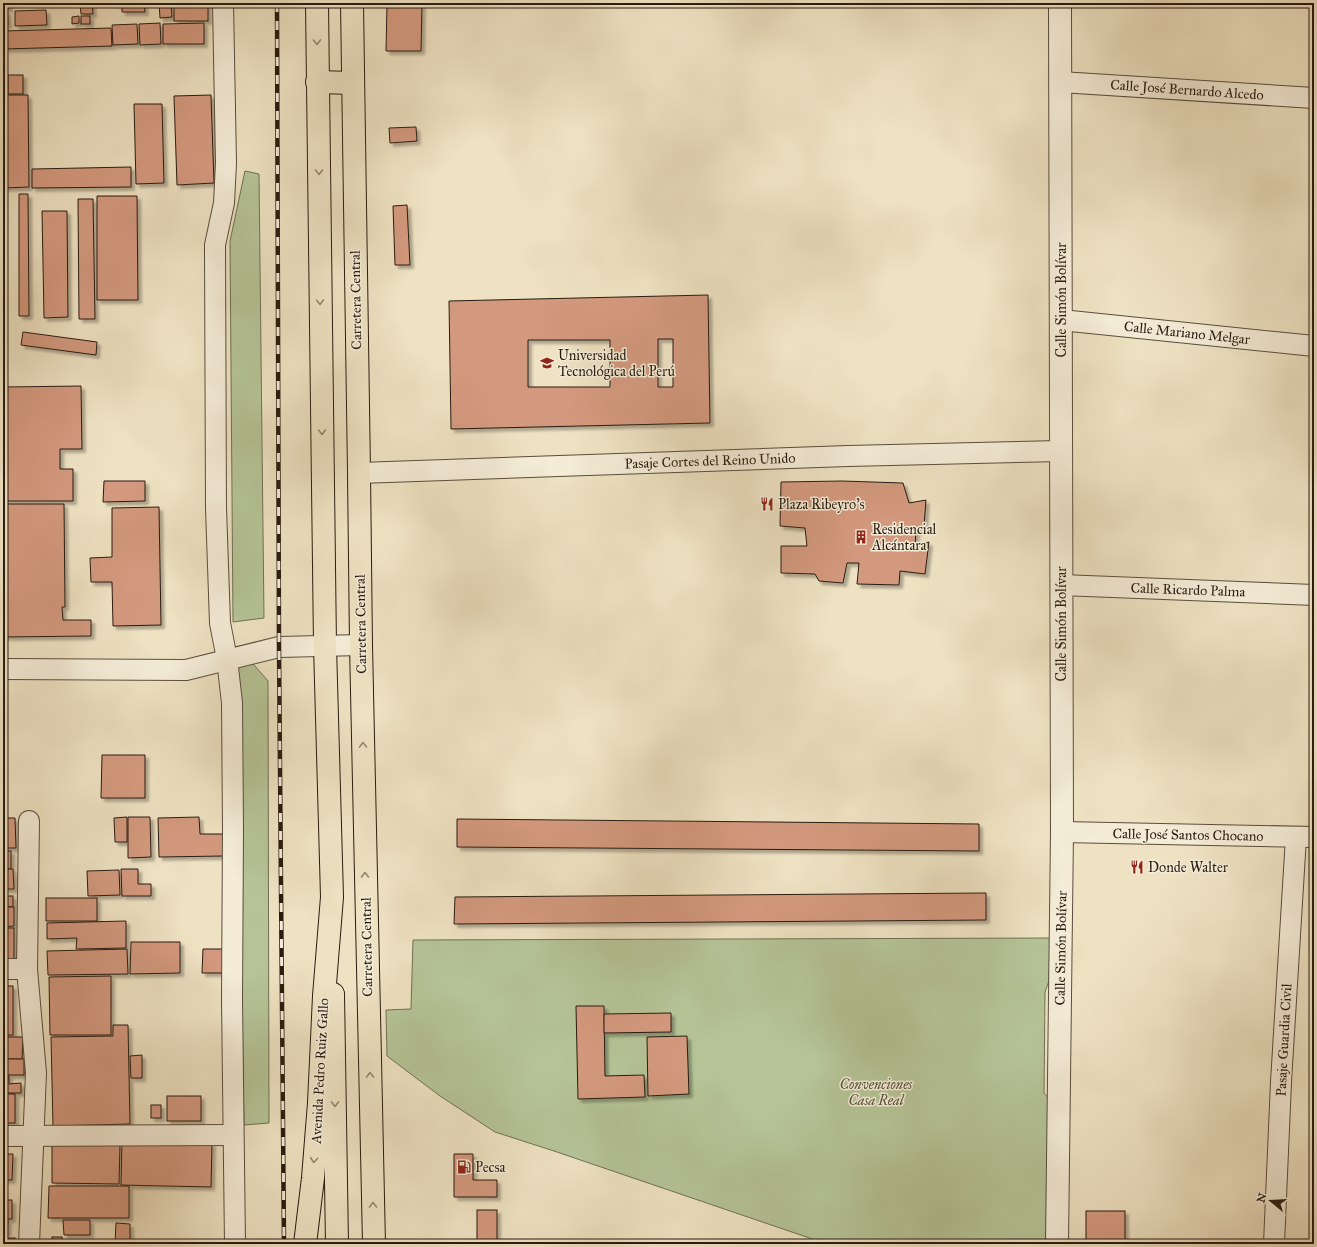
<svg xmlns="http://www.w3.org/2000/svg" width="1317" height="1247" viewBox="0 0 1317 1247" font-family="'IM FELL Great Primer',serif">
<defs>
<filter id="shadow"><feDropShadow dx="3.5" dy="3.5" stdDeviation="1" flood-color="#0004"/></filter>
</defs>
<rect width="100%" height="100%" fill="#eee2c2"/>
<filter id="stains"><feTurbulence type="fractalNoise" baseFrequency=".005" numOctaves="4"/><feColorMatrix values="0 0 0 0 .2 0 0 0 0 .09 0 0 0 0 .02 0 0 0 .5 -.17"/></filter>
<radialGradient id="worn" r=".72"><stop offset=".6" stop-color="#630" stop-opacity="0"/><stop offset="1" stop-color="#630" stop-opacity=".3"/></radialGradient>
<g fill="#b5c497" stroke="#6f7054">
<path d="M245,171L259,174L264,618L233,622L230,241Z"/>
<path d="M248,658L268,681L269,1123L244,1125L236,665Z"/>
<path d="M1050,938L1049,981L1045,992L1044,1093L1050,1100L1048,1244H827L554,1151L495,1132L440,1096L387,1056L386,1010L411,1009L413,940Z"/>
</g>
<g fill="#d3997e" stroke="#291b11" fill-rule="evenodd" filter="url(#shadow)">
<rect x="3" y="3" width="6" height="5"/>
<path d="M80,3H92L93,14H81Z"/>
<path d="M114,3H144L145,12H122V4H114Z"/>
<path d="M159,3H171L172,17L160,18Z"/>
<rect x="174" y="3" width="34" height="18"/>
<path d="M387,3H422L421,51H386Z"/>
<path d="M46,10L47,25L15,26V11Z"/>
<path d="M7,11L8,25H3V12Z"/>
<path d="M79,16V23L72,24V17Z"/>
<rect x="81" y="16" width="9" height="8"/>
<path d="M160,23L161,44L140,45L139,24Z"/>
<path d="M204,23V44H163V24Z"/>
<path d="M137,24L138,44L113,45L112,25Z"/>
<path d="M111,28L112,46L3,49V31Z"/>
<rect x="8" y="75" width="15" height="19"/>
<path d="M3,95H28L29,187L3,188Z"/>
<path d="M211,95L214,183L177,185L174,96Z"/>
<path d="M134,104H162L164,183L136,184Z"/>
<path d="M416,127L417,141L390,143L389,128Z"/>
<path d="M131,167V187L32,188V169Z"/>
<path d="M19,194H28L29,316H19Z"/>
<path d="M97,196H137L138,300H97Z"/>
<path d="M78,199H93L95,319H79Z"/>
<path d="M407,205L410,265H395L393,206Z"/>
<path d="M42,211H67L68,317L44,318Z"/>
<path d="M708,295L710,423L451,429L449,301ZM658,339H673V387H658ZM528,340H610V387H528Z"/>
<path d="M23,332L97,342L96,355L21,345Z"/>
<path d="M81,386L82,449H60V469H73V501H3V387Z"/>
<path d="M104,481H145V501L103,502Z"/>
<path d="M842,481L903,483L909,503L926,500L924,526L916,532L915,546L929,542L925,574L900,571L899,585L857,584L859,563H847L843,583L819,581L815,574L781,573V546H807L805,528L780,526L781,482Z"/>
<path d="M3,504H64L65,607H62L63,620H91V636L3,637Z"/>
<path d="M159,507L161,625L113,626L112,582H91L90,558L112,557V508Z"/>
<path d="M102,755H145V798H101Z"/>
<path d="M127,817V842H115L114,818Z"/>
<path d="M128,817H150L151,857L128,858Z"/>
<path d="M199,817L200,834H223V856L159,857L158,818Z"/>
<path d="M3,818H15L16,848H3Z"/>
<path d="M457,819L979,824V851L457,847Z"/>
<rect x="3" y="851" width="8" height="18"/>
<path d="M3,869H13L14,889H3Z"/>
<path d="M121,869H138V884H151V896H122Z"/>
<path d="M119,870L120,895L88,896L87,871Z"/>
<path d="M986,893V920L454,924L455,897Z"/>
<rect x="3" y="896" width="10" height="11"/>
<rect x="46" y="898" width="51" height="23"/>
<path d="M3,907H14V926L3,927Z"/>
<path d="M126,921V948L76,949L77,938L47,939V923Z"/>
<rect x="3" y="928" width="11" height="33"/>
<path d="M131,942H180V973L130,974Z"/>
<path d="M127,949L128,974L48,975L47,951Z"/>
<path d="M203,949H228V973H202Z"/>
<path d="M111,976V1035H50L49,977Z"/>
<rect x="3" y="986" width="10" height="49"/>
<path d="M576,1006H604L605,1076L644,1075L645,1097L578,1099Z"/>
<path d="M671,1013V1032L604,1033V1014Z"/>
<path d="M113,1025H128L130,1124L53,1126L51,1037L113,1036Z"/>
<path d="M687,1036L689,1094L648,1096L647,1037Z"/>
<path d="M3,1037H23L22,1059H3Z"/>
<path d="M142,1055V1078H131L130,1056Z"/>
<rect x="3" y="1059" width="21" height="16"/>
<path d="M3,1076H9V1084L21,1083V1093H3Z"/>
<rect x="3" y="1094" width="12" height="29"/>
<rect x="167" y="1096" width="34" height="25"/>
<rect x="151" y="1105" width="10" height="13"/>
<path d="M122,1141L212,1143L211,1187L121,1185Z"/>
<path d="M52,1144L120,1145L119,1184L52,1183Z"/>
<path d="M3,1154H13L12,1180H3Z"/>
<path d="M454,1154H473V1180H497V1197H454Z"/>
<path d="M49,1186H129V1218H48Z"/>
<rect x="3" y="1200" width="9" height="19"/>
<rect x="477" y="1210" width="20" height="34"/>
<rect x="1086" y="1211" width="39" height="33"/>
<path d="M3,1220H8L7,1233H3Z"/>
<path d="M63,1220H90V1235H64Z"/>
<path d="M116,1223L130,1224V1244H115Z"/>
<rect x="52" y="1237" width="10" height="7"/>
<rect x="3" y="1238" width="12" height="6"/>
</g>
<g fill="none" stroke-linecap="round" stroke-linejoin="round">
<g stroke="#5a4d3d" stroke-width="22">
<g id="minor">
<path d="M223,3L226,163L224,203L215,245L216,508L220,623L227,659L232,703L233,829L232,999L235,1244"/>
<path d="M1060,82L1314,98"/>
<path d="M1061,320L1314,346"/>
<path d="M359,473L848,456L1061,451"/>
<path d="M1061,585L1314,595"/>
<path d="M3,669L186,670L279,647L361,645"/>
<path d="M1062,832L1314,837"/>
<path d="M3,969H27"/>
<path d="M3,1136L233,1135"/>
<path d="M29,1244L36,1073L27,969L29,821"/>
<path d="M1274,1244L1281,1082L1296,837"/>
</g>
</g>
<g stroke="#5a4d3d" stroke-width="24">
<path id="tertiary" d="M1057,1244L1062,832L1060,3"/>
</g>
<g stroke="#291b11" stroke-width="24">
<path id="primary" d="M333,994L337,1244"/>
</g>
<g stroke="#291b11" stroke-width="24">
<g id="trunk">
<path d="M352,3L359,473L361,645L374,1244"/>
<path d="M317,82L353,83"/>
<path d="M305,1244L313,1178L319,1103L324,996L332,897L325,646L317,3"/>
</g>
</g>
<use href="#minor" stroke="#f4ecd7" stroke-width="20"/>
<use href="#tertiary" stroke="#f4ecd7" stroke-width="22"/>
<use href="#primary" stroke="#eee2c2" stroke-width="22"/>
<use href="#trunk" stroke="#eee2c2" stroke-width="22"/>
<g stroke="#291b11" stroke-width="4.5">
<path id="rail" d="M277,3L279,647L284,1244"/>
</g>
<use href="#rail" stroke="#f4ecd7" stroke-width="3" stroke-dasharray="9" stroke-linecap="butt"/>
</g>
<defs><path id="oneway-chevron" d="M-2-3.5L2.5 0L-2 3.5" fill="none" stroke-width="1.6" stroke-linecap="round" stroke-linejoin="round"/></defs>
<g stroke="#958872">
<use href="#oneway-chevron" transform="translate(317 42) rotate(89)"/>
<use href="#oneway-chevron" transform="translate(319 172) rotate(89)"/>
<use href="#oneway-chevron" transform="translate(320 302) rotate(89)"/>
<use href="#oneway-chevron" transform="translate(322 432) rotate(89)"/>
<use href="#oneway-chevron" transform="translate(363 745) rotate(-91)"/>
<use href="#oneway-chevron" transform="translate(365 875) rotate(-91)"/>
<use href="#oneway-chevron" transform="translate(370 1075) rotate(-91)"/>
<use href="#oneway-chevron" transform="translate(335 1104) rotate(89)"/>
<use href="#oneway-chevron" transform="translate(314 1160) rotate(95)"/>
<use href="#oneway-chevron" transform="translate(373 1205) rotate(-91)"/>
</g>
<defs>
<g id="university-bare" transform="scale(1.08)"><path d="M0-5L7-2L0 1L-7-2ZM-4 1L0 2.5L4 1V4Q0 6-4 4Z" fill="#8f2418" stroke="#f4ecd7" stroke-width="2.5" paint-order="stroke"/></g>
<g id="restaurant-bare" transform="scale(1.08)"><path d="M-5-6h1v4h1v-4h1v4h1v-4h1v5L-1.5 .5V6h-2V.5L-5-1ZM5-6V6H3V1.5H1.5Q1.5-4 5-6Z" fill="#8f2418" stroke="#f4ecd7" stroke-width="2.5" paint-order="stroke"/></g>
<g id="building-bare" transform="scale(1.08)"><path d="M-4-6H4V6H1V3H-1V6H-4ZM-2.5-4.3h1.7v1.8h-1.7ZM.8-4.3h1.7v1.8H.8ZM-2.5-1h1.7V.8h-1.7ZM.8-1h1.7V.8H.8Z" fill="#8f2418" stroke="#f4ecd7" stroke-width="2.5" paint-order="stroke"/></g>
<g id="fuel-bare" transform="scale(1.08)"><path d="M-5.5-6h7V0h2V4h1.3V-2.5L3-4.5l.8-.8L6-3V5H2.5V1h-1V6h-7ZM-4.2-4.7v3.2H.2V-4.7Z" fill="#8f2418" stroke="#f4ecd7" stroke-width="2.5" paint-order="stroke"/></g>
</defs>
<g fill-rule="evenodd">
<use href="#university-bare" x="547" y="363"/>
<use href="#restaurant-bare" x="767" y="504"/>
<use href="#building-bare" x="861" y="537"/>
<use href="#restaurant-bare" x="1137" y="867"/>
<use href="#fuel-bare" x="464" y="1167"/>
</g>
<g text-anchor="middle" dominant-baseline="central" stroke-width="3" stroke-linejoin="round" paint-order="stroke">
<g font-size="14" fill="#291b11" stroke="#f4ecd7">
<text transform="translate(1187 90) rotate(4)">Calle José Bernardo Alcedo</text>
<text transform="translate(356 300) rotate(-91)">Carretera Central</text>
<text transform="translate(1061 300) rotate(-90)">Calle Simón Bolívar</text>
<text transform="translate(1187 333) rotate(6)">Calle Mariano Melgar</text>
<text transform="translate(710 461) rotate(-2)">Pasaje Cortes del Reino Unido</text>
<text transform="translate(1188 590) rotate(2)">Calle Ricardo Palma</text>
<text transform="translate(361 624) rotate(-91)">Carretera Central</text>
<text transform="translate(1061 624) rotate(-90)">Calle Simón Bolívar</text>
<text transform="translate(1188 835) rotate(1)">Calle José Santos Chocano</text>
<text transform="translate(367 947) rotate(-91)">Carretera Central</text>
<text transform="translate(1061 948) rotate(-89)">Calle Simón Bolívar</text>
<text transform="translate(1284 1040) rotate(-87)">Pasaje Guardia Civil</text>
<text transform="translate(320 1071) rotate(-87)">Avenida Pedro Ruiz Gallo</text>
</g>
<g font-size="14" fill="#291b11" stroke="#f4ecd7" text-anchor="start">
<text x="558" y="355">Universidad<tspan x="558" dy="16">Tecnológica del Perú</tspan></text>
<text x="778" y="504">Plaza Ribeyro’s</text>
<text x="872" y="529">Residencial<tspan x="872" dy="16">Alcántara</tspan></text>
<text x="1148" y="867">Donde Walter</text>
<text x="475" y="1167">Pecsa</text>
</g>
<g font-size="14" font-style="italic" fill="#534e39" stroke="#f4ecd7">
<text x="876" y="1084">Convenciones<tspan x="876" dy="16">Casa Real</tspan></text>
</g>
</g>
<rect width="1317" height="1247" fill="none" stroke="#eee2c2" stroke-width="16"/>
<rect x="4" y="4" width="1309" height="1239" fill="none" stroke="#291b11" stroke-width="2"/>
<rect x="8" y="8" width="1301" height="1231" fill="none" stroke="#291b11"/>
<g transform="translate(1271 1201) rotate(288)" stroke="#f4ecd7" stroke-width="3" paint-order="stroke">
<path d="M0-3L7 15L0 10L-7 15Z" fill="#291b11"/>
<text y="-6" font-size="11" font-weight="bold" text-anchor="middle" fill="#291b11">N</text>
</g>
<rect width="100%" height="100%" filter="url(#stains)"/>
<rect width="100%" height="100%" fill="url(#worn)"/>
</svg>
